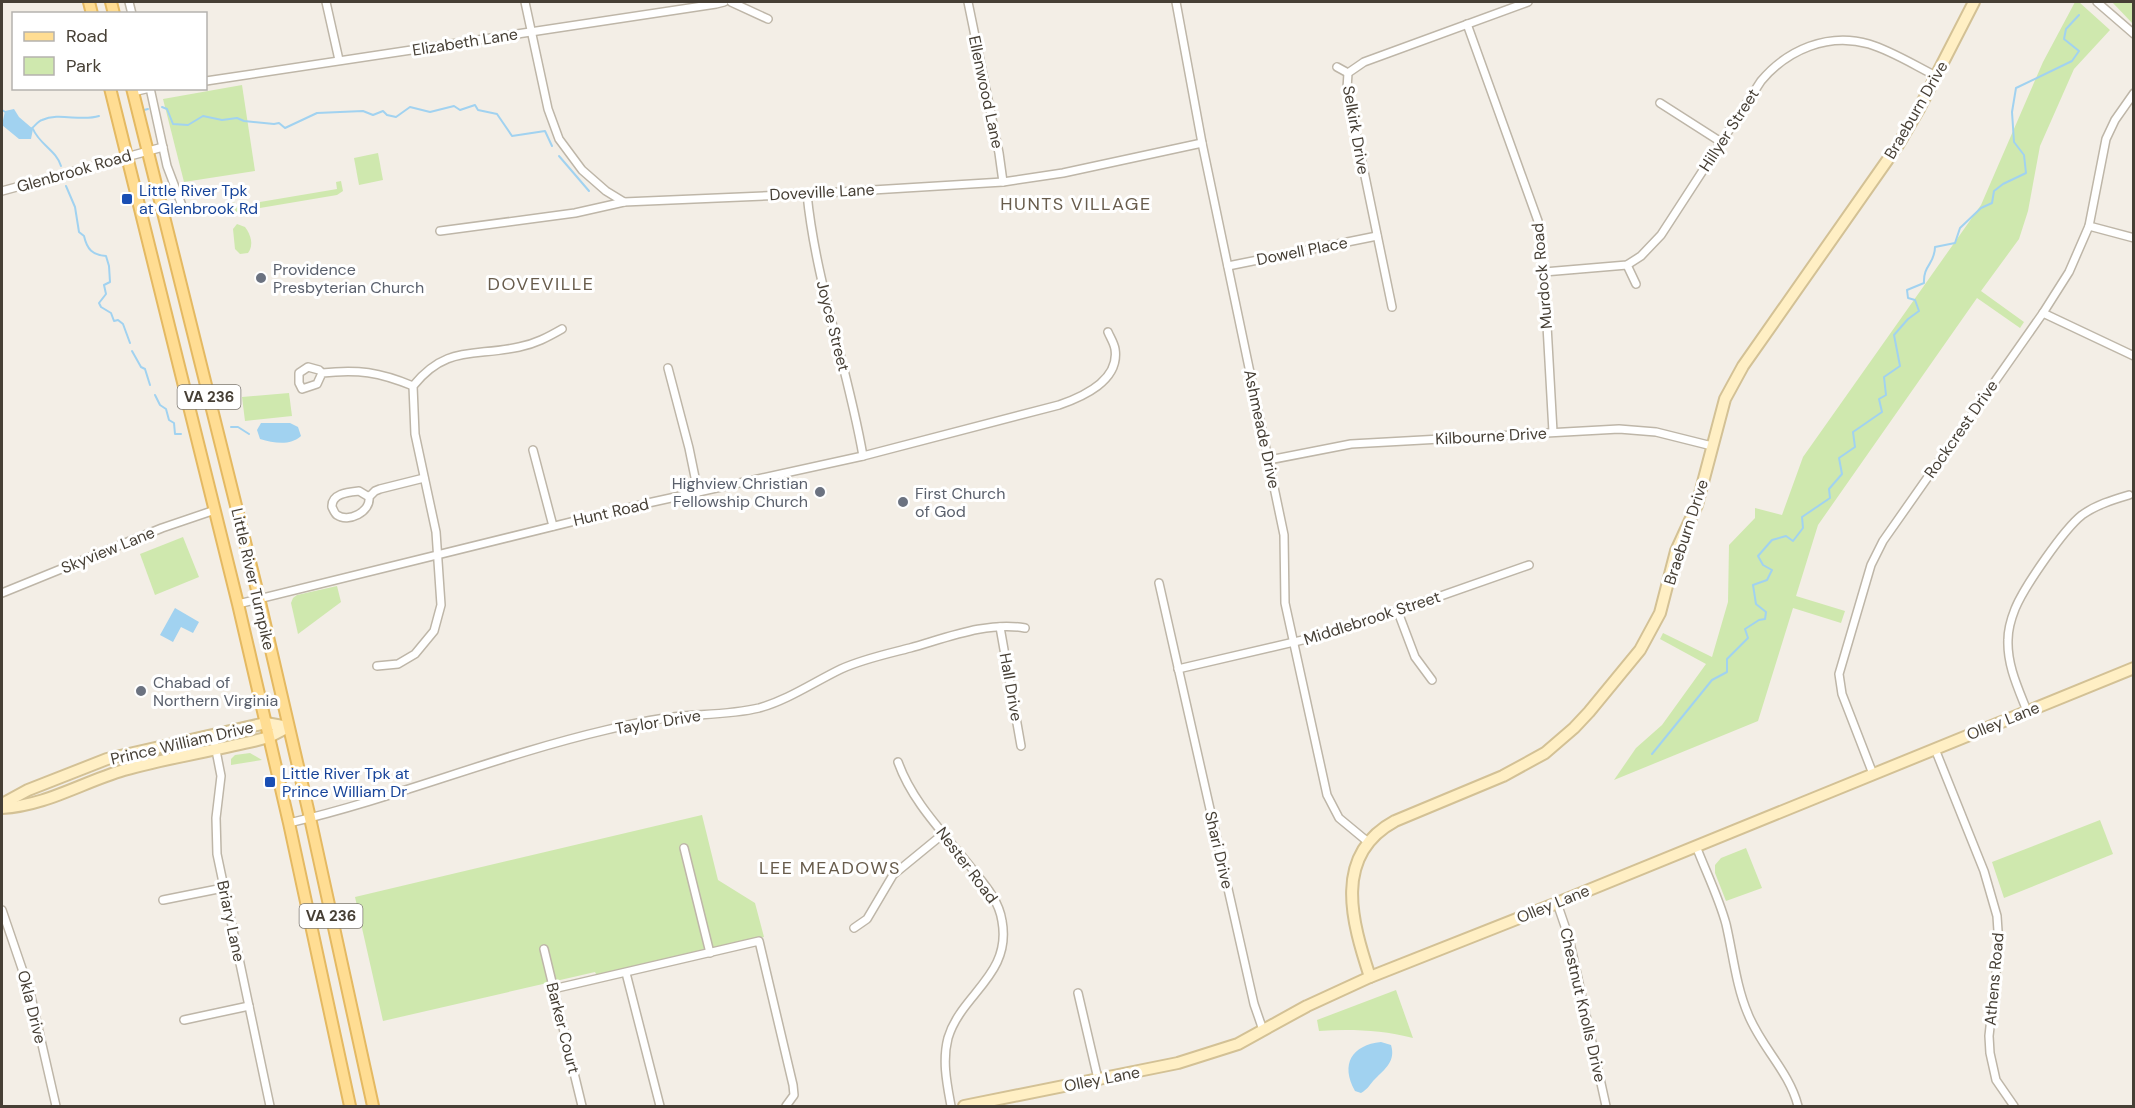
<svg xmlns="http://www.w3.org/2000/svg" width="2135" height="1108" viewBox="0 0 2135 1108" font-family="'DM Sans',sans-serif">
<rect width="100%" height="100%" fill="#f3eee6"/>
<g fill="#cfe8ae">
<path d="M2075,2H2079L2110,30L2074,69L2040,146L2028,211L2019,239L1981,291L2024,322L2020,328L1977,298L1818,525L1796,596L1845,611L1841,623L1793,608L1758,721L1614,780L1636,748L1662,725L1706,664L1660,639L1663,633L1712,657L1728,602L1729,545L1755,518V508L1782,515L1803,457L1981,205L2043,62Z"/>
<path d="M2112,2H2133V24Z"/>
<path d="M242,85L255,171L184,182L163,99Z"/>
<path d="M378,153L383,180L359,185L354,158Z"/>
<path d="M341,181L343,191L337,195L236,212H232L230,208L234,202L236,206L337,189L336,182Z"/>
<path d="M237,224L245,227C251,235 254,245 248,253L240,254L235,249L233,229Z"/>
<path d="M289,393L292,416L245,421L242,397Z"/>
<path d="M183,537L199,577L155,595L140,554Z"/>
<path d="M337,586L341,602L298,634L291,603L293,598L297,595Z"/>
<path d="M250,753L262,760L231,765V759L235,755Z"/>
<path d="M702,815L718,880L755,903L764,937L598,978L595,972L383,1021L355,897Z"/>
<path d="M2100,820L2113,854L2004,898L1992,862Z"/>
<path d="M1746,848L1762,888L1726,901L1715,873V865L1721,858Z"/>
<path d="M1396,990L1413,1038C1381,1030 1351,1029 1319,1031L1317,1020Z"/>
</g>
<g fill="#a1d2f0">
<path d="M14,109L19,117L33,129L31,139H19L2,125L5,111Z"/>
<path d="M261,423H290L298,427L301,436C290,446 274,443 260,439L257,430Z"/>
<path d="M175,608L199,622L193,633L181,627L173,642L160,635Z"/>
<path d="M1381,1042L1391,1045C1396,1061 1385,1069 1375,1079C1370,1084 1368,1089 1361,1093L1355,1091C1340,1064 1352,1045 1381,1042Z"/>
</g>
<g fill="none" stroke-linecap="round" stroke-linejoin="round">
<g stroke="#a1d2f0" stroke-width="2">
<path d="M162,107L167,109L173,124L188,125L203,116L222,120L237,118L244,121L274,124L279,123L285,128L317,113L363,111L373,115L383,111L387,115L396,117L410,107L430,112L454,106L460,110L475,105L478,110L497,114L512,136L545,131L552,146"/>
<path d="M2,110L7,113"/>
<path d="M144,110L148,109"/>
<path d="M32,128C35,126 38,121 42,120C59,112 81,122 99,116"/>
<path d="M33,129C39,144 57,151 61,166"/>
<path d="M559,156L589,191"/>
<path d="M66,186L75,207L79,232L84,236C87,249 92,255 106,256L109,266L110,282L104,285L106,294L99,303L101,307L111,313L114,321L118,320L123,324L130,343"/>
<path d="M132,351L141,367L145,369L150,385"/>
<path d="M155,395L160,405L166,409L169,420L174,423L175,434H181"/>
<path d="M231,427H238L249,434"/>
<path d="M1652,754L1712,680L1727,672V659L1748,638L1745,629L1759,620L1765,619L1766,612L1756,604L1753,585L1767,580L1772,570L1763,565L1758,556L1772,540L1786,536L1793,541L1803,528L1802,517L1830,498L1829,489L1842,474L1839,458L1855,447L1853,432L1882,412L1879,399L1886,395L1884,377L1900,366L1894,335L1908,319L1919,311L1915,300L1908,298L1907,290L1924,283C1923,265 1935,264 1935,247L1955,243L1960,228L1981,208L1992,203L1994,191L2003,184L2026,173L2024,155L2014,142L2012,112L2016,88L2072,61L2079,51L2064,39L2066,29L2079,15"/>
</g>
<g stroke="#beb6a8" stroke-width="10">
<g id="street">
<path d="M129,2L132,14"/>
<path d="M326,2L339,60"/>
<path d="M525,2L548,109L559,139L582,170L606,191L624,202"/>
<path d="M731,2L768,19"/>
<path d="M968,2L999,153L1003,182"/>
<path d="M1176,2L1202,143L1284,535L1285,603L1327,795L1339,818L1368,842"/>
<path d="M2097,2L2134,34"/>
<path d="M1467,24L1538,221L1544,272L1553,432"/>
<path d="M1337,67L1348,73"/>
<path d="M206,81L716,4L724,2"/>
<path d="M150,88L167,166L184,211"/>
<path d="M133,92L150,88"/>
<path d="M1660,103L1721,142"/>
<path d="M2,191L163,147"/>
<path d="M807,194C816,284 848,368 863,456"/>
<path d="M2089,226L2134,238"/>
<path d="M440,231L575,213L624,202L807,194L1003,182L1063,173L1202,143"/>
<path d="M1627,265L1636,284"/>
<path d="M1228,266L1377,236"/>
<path d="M1544,272L1627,265L1641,256L1661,235L1761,81C1787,50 1828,32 1869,44C1892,51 1914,65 1936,76"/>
<path d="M1392,307L1347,89L1348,73L1364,62L1528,2"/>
<path d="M2043,313L2134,356"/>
<path d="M668,368L689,448L698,492"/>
<path d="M322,373L317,384L302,389L299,383V373L308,367L319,370L322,373C358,369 379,372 413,386"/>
<path d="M533,450L553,526"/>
<path d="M1269,460L1351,444L1619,429L1656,432L1712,446"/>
<path d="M369,497C371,512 348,523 337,515C335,514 333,509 332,507C331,493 350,492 359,491L369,497L375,491L380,489L424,478"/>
<path d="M1159,583L1254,1004L1263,1030"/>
<path d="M2,593L162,528L215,510"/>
<path d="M238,604L648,503L863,456L1059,405C1082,397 1120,381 1115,349C1114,343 1110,337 1108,332"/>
<path d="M1398,612L1415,657L1432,680"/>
<path d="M1000,627L1021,746"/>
<path d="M377,666L398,664L415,654L434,631L441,605L436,532L415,434L413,386C446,345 473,357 519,347C535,344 548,337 562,329"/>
<path d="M1178,669L1341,631L1529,565"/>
<path d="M2027,711C2018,688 2007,665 2008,640C2008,629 2011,619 2015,609C2024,587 2064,529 2082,515C2096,505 2112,500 2129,495"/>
<path d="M213,735L221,776L216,818L217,854L270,1106"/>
<path d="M1935,749L1984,871L1997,916L1999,946L1989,1036L1990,1053L1996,1080L2014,1106"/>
<path d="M898,762C913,804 946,835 973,870C986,886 999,901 1002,921C1012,975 961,994 948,1038C942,1061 947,1084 951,1106"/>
<path d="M1873,774L1842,694L1839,674L1871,565L1883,541L2043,313L2069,272L2089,226L2106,139L2115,120L2134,93"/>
<path d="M289,823C396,798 499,755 606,730C631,724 657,718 682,716C708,714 734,714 759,708C788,700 814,682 841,669C863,659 887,654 910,648C946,638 988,621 1025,628"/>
<path d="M1696,846C1706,872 1719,898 1726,924C1733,954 1736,986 1748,1014C1761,1047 1789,1071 1798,1106"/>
<path d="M684,848L710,953"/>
<path d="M163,900L223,888"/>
<path d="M1557,903L1569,938L1606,1106"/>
<path d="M2,910L30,992L56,1106"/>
<path d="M854,928L867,919L893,875L943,834"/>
<path d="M544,949L582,1106"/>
<path d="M626,973L660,1106"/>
<path d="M553,989L759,941L793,1085L794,1095L786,1106"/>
<path d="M1078,993L1098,1079"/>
<path d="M184,1020L249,1006"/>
</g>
</g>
<g stroke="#d3c195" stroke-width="14">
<g id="secondary">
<path d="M2,804L28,790L107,759L266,723L288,727"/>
<path d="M2,808C45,806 83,782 124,770C167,758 211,751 254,741L269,737L288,727"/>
<path d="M1370,977C1352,922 1332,855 1395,821L1503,776L1545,753L1574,728L1589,712L1640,650L1660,613L1676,551L1697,505L1725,399L1743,366L1898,145L1919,109L1974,2"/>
<path d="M964,1106L1178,1063L1238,1044L1307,1006L1370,977L1557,903L2134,668"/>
</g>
</g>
<g stroke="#e4b962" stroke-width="14">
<g id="primary">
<path d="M89,2L92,14"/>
<path d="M111,2L114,14"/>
<path d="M110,88L238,604L289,823L350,1106"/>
<path d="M132,88L259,598L310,818L373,1106"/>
</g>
</g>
<use href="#street" stroke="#fff" stroke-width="7"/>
<use href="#secondary" stroke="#ffefc4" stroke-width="10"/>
<use href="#primary" stroke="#ffdd93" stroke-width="10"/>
</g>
<g fill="#1a4fb4" stroke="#fff" stroke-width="2">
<rect x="121" y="193" width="12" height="12" rx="3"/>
<rect x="264" y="776" width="12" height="12" rx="3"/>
</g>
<g fill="#6b7280" stroke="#fff" stroke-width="2">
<circle cx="261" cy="278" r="6"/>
<circle cx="820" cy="492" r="6"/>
<circle cx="903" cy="502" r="6"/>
<circle cx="141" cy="691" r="6"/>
</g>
<g text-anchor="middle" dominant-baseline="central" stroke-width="6" stroke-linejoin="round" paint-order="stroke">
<g fill="#fff" stroke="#7e7972" stroke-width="1.5">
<rect x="177.5" y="385" width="63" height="24" rx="4.5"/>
<rect x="299.5" y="904" width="63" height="24" rx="4.5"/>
</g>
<g font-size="15" font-weight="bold" fill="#463f35">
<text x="209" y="397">VA 236</text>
<text x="331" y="916">VA 236</text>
</g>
<g font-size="16" fill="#463f35" stroke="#fff">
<text transform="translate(465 42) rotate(-9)">Elizabeth Lane</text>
<text transform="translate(986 92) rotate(78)">Ellenwood Lane</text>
<text transform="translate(1916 110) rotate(-60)">Braeburn Drive</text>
<text transform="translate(1356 130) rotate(80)">Selkirk Drive</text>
<text transform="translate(1729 130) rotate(-57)">Hillyer Street</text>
<text transform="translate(74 171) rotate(-16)">Glenbrook Road</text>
<text transform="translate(822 192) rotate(-3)">Doveville Lane</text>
<text transform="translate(1302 251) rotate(-11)">Dowell Place</text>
<text transform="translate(1542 276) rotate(-95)">Murdock Road</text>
<text transform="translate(833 326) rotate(76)">Joyce Street</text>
<text transform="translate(1262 429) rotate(78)">Ashmeade Drive</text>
<text transform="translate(1961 429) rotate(-55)">Rockcrest Drive</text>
<text transform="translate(1491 436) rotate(-3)">Kilbourne Drive</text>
<text transform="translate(611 512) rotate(-13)">Hunt Road</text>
<text transform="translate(1686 532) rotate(-72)">Braeburn Drive</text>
<text transform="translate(108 550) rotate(-22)">Skyview Lane</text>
<text transform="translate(253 579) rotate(77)">Little River Turnpike</text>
<text transform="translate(1372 618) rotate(-18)">Middlebrook Street</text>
<text transform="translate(1011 687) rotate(80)">Hall Drive</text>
<text transform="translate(2003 721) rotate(-22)">Olley Lane</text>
<text transform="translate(658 722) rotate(-9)">Taylor Drive</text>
<text transform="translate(182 743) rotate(-13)">Prince William Drive</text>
<text transform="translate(1219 850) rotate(77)">Shari Drive</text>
<text transform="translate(967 865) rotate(53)">Nester Road</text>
<text transform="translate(1553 904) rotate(-22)">Olley Lane</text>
<text transform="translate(231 921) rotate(78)">Briary Lane</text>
<text transform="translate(1994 979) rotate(-85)">Athens Road</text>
<text transform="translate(1583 1005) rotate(77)">Chestnut Knolls Drive</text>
<text transform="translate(32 1007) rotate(76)">Okla Drive</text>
<text transform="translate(563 1028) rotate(76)">Barker Court</text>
<text transform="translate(1102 1079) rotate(-11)">Olley Lane</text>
</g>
<g font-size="16" fill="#164399" stroke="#fff" text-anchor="start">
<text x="139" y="190">Little River Tpk<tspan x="139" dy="18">at Glenbrook Rd</tspan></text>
<text x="282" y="773">Little River Tpk at<tspan x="282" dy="18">Prince William Dr</tspan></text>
</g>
<g font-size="16" fill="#5b616d" stroke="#fff" text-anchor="start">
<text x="273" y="269">Providence<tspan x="273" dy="18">Presbyterian Church</tspan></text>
<text x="808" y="483" text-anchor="end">Highview Christian<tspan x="808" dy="18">Fellowship Church</tspan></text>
<text x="915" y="493">First Church<tspan x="915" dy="18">of God</tspan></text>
<text x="153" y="682">Chabad of<tspan x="153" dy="18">Northern Virginia</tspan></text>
</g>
<g font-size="18" letter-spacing="1.5" fill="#685c4c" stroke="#fff">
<text x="1076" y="204">HUNTS VILLAGE</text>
<text x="541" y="284">DOVEVILLE</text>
<text x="830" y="868">LEE MEADOWS</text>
</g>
</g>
<rect width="2135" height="1108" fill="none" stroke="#463f35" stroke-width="6"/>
<rect x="12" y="12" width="195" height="78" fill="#ffffff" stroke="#b5b2ae" stroke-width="1.5"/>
<rect x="24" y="32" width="30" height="9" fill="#ffdd93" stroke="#b5b2ae" stroke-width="1.5"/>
<text x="66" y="42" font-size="18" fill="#463f35">Road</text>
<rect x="24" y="57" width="30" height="18" fill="#cfe8ae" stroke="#b5b2ae" stroke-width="1.5"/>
<text x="66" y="72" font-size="18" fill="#463f35">Park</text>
</svg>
